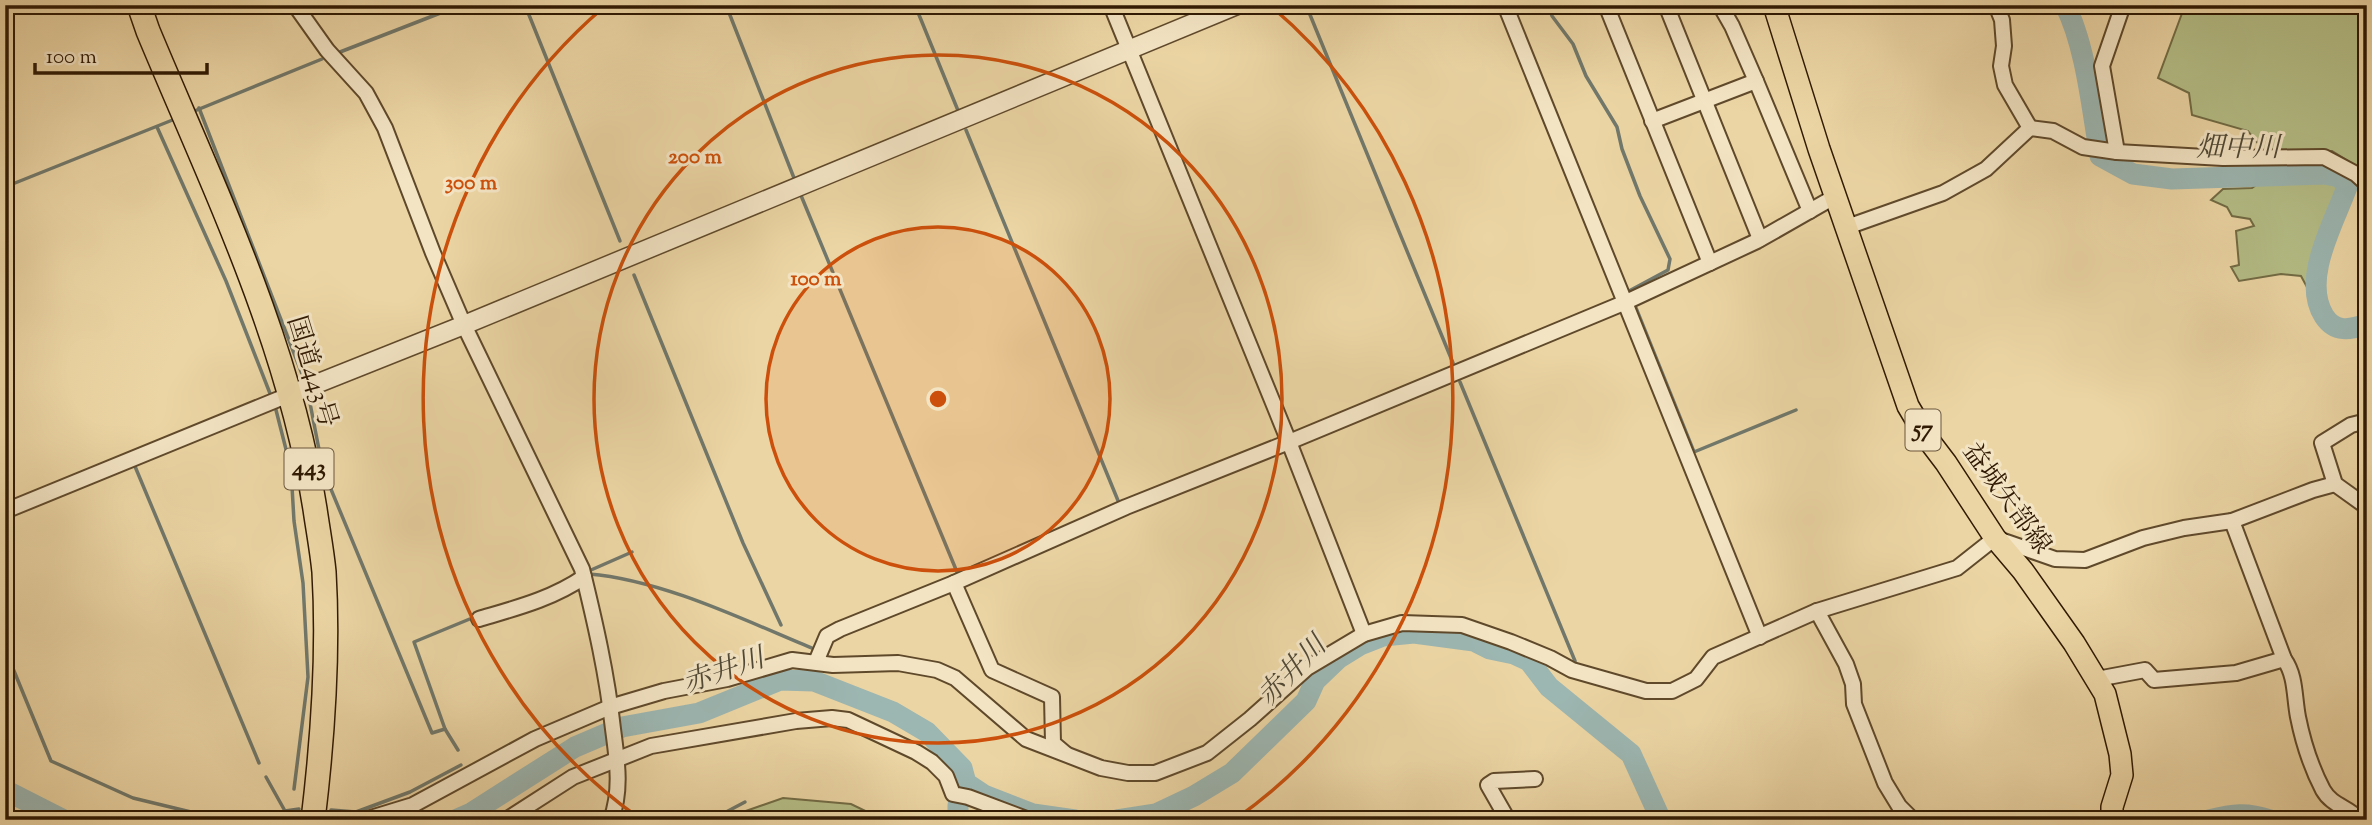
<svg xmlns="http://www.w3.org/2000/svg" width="2372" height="825" viewBox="0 0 2372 825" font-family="'Sorts Mill Goudy','Noto Serif JP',serif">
<rect width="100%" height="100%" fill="#ecd5a4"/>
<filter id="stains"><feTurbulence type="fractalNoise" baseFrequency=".00286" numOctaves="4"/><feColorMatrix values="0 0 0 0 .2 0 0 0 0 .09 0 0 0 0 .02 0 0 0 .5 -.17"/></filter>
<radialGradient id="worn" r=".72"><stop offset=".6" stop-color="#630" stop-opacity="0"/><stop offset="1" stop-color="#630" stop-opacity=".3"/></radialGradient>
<g fill="#b5be87" stroke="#726c45" stroke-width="2">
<path d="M2213,5H2367V180L2353,164L2332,151H2264L2248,131L2192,115L2189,93L2158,78L2184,8L2212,11Z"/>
<path d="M2324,177L2337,179L2342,189L2313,269L2312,287L2309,291L2301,276L2281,274L2239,281L2231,267L2239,265L2236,231L2254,226L2250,219L2232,216L2227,207L2211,200L2223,189L2252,188L2263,180Z"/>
<path d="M783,798L851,804L884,820H720Z"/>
</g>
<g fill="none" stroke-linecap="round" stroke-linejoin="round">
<g stroke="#71786b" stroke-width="3.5">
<path d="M525,5L620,241"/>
<path d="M726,5L794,178"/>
<path d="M915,5L959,113"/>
<path d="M1306,5L1453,363"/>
<path d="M1548,5L1552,16L1573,44L1586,76L1617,127L1622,149L1640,196L1670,259L1668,270L1629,291"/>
<path d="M340,52L461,5"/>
<path d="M199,108L304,379"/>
<path d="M192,112L322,59"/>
<path d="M157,127L226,281L271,396"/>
<path d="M966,130L1119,503"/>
<path d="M5,187L175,119"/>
<path d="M800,193L957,572"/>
<path d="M634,275L743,543L781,625"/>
<path d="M1636,308L1694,452L1796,410"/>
<path d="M1460,382L1575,661"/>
<path d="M309,398L323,470L432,733L445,729L458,750"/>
<path d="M276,410L291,469L294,521L303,583L308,677L294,789"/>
<path d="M134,464L259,763"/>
<path d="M591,570L632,552"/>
<path d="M589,574C663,580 746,621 814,649"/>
<path d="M5,649L51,761L133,798L224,820"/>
<path d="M445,729L414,642L477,616"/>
<path d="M266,777L285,811L299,809"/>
<path d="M331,810L356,812L410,792L461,765"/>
<path d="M256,820H262"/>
<path d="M711,820L745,802"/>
</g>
<g stroke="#9cb6b1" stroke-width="21">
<path d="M2065,5C2086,46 2092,110 2100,156L2133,174L2172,179L2324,174L2340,177L2347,187C2334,223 2301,279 2324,316C2335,333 2350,330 2367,324"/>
<path d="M5,790L64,820"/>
<path d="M958,805V820"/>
<path d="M455,820L471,813L575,747L622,727L699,713L780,680L814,681L893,712L927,732L962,768L966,783L984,795L1033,814L1075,820"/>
<path d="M1117,820L1156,814L1194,796L1232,773L1306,701L1315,681L1339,658L1360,645L1383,636L1414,633L1474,641L1490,649L1514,654L1529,661L1549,687L1631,754L1661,820"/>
<path d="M2209,820C2233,814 2246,812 2270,820"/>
</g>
<g stroke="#5f492b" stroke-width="18">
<g id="minor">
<path d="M295,5L327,50L366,93L385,128L433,253L464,325L582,569C595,622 607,674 613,729C617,760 622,790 611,820"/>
<path d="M1111,5L1289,442L1364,634"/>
<path d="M1505,5L1760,637"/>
<path d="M1606,5L1710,263"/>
<path d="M1666,5L1760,239"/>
<path d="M1720,5L1732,26L1756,81L1810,211"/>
<path d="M1996,5L2002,20L2004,46L2001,66L2005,85L2030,128"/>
<path d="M1652,121L1756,81"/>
<path d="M2117,152L2102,66L2123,5"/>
<path d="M1847,227L1943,193L1986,169L2030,128L2053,131L2083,147L2117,152L2223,158L2324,157L2356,174L2367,184"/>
<path d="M2367,421L2351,425L2322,443L2335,484L2367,507"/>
<path d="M5,511L291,394"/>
<path d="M2232,521L2284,659C2296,676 2294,696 2298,717C2303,742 2311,767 2323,790C2332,806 2349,807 2360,820"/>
<path d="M954,583L992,670L1052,697L1053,743L1066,754"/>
<path d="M1817,611L1846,664L1853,684L1854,704L1885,783L1899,806L1913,820"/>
<path d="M479,619C516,608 552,599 584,577"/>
<path d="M816,662L827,636L840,629L954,583L1126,507L1289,442L1626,302L1757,241L1836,196"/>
<path d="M2097,679L2145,670L2154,680L2236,673L2284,659"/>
<path d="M364,820L413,805L535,739L610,707L664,691L727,679L792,660L833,665L898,663L937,670L955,678L1026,739L1101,768L1128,773H1155L1207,753L1250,719L1307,668L1364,634L1402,623L1462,625L1511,642L1550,658L1572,670L1646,691H1672L1696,679L1713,657L1817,611L1957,568L1995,538L2055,559L2085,560L2143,538L2184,528L2232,521L2313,490L2335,484"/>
<path d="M506,820L573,777L651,746L796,721L832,718L848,720L916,752L932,762L946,776L953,794L968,797L1029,820"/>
<path d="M1508,820L1488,785L1494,781L1535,779"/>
</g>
</g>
<g stroke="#5f492b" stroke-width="21">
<path id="tertiary" d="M291,394L464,325L1237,5"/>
</g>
<g stroke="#301a03" stroke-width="24">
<path id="primary" d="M1774,5L1819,149L1908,406L1927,438L1946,463L1995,538L2023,571L2074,643L2105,694L2120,754L2122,775L2112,807V820"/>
</g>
<g stroke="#301a03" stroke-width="26">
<path id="trunk" d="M139,5L148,31C213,187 289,341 315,509C318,530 322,551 324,572C329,655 323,737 313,820"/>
</g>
<use href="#minor" stroke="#f3e4c4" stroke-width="14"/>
<use href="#tertiary" stroke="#f3e4c4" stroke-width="18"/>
<use href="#primary" stroke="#ecd5a4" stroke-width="21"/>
<use href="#trunk" stroke="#ecd5a4" stroke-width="23"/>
</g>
<circle cx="938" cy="399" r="172" fill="#cc500b" fill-opacity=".12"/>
<g fill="none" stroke="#cc500b" stroke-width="3.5">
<circle cx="938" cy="399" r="172"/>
<circle cx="938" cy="399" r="344"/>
<path d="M639 818A515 515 0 0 1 604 7M1272 7A515 515 0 0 1 1237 818"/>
</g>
<g text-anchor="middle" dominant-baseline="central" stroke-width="6" stroke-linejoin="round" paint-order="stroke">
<g fill="#f3e4c4" stroke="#6a573d" stroke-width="2">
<rect x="1905.5" y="409.5" width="35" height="41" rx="5"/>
<rect x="284.5" y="448.5" width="49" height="41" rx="5"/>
</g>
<g font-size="24" font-weight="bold" fill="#301a03">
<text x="1923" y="430">57</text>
<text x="309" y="469">443</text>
</g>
<g font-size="26" fill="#301a03" stroke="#f3e4c4">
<text transform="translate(311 372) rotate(73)">国道443号</text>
<text transform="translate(2006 499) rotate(54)">益城矢部線</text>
</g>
<g font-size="28" font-style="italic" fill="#504937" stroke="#f3e4c4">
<text x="2238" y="149">畑中川</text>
<text transform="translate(724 672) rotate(-19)">赤井川</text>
<text transform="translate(1293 672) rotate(-46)">赤井川</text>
</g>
</g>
<circle cx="938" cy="399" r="10" fill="#cc500b" stroke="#f3e4c4" stroke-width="3.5"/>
<g font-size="21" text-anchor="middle" font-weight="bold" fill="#cc500b" stroke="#f3e4c4" stroke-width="6" stroke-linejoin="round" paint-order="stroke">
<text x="695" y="163">200 m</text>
<text x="471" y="189">300 m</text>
<text x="816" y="285">100 m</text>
</g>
<rect width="2372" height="825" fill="none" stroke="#ecd5a4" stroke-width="28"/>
<rect x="7" y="7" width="2358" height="811" fill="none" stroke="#301a03" stroke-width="3.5"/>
<rect x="14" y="14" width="2344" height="797" fill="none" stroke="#301a03" stroke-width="2"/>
<path d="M35 63v10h172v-10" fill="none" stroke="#301a03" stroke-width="3.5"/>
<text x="46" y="63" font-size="21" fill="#301a03" stroke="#f3e4c4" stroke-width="5" paint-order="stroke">100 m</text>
<rect width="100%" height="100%" filter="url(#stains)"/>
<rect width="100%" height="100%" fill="url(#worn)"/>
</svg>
